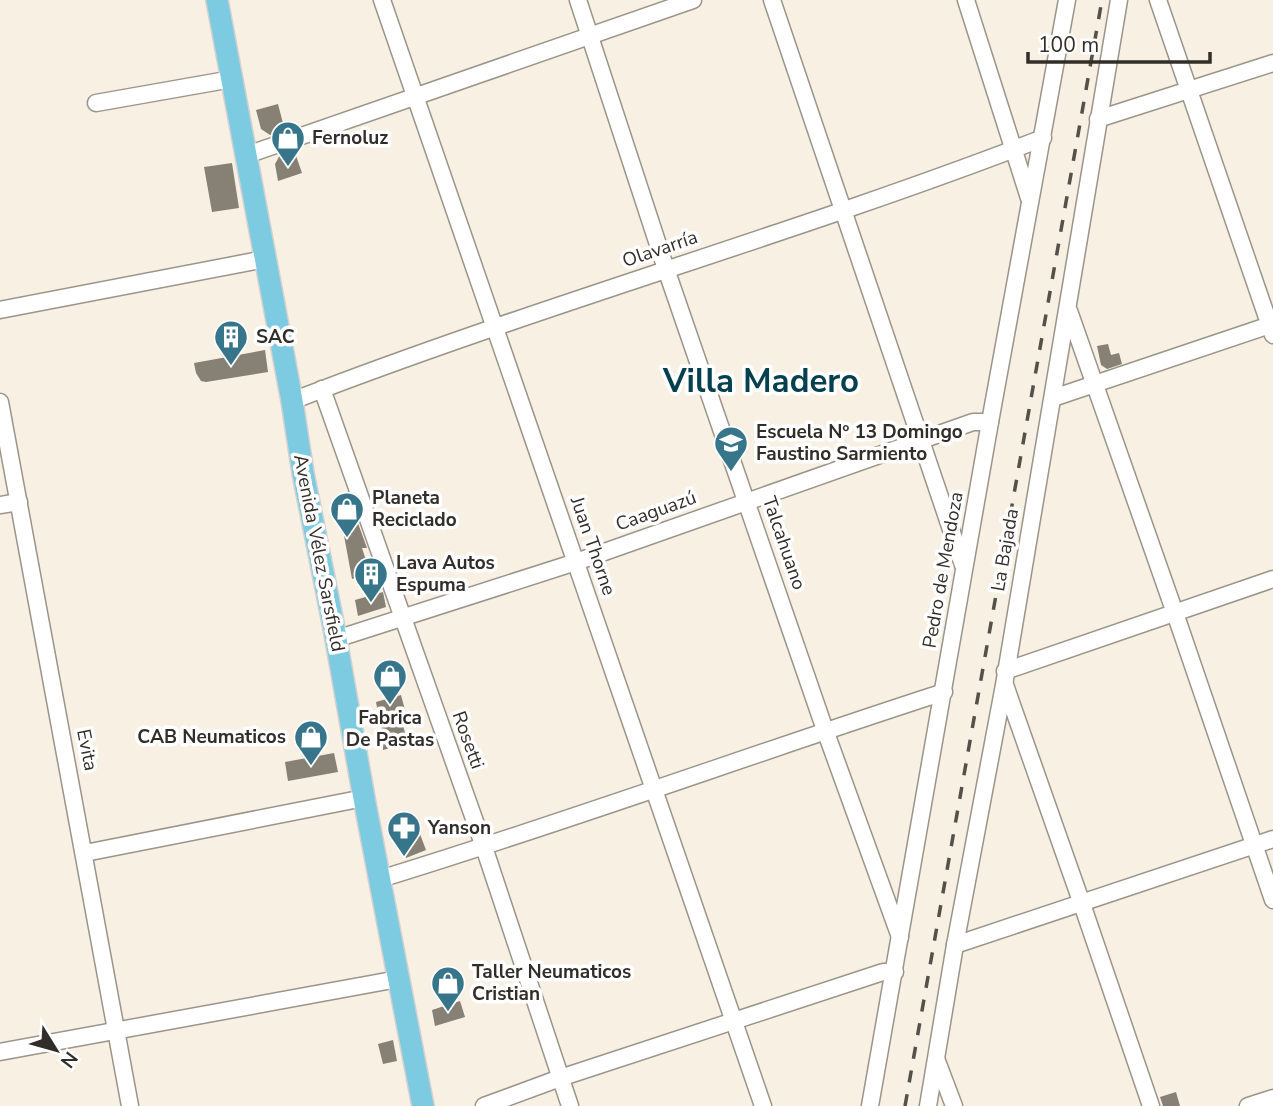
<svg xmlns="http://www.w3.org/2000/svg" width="1273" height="1106" viewBox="0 0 1273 1106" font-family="'Nunito Sans',sans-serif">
<rect width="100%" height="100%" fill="#f7f0e3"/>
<g fill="#868075">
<path d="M278,104L285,131L270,135L261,129L256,110Z"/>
<path d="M294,150L302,173L278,181L275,164L280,155Z"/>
<path d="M232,163L239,208L212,212L204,167Z"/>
<path d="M1108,344L1111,355L1119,353L1122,364L1107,369L1101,365L1097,346Z"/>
<path d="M265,350L268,372L206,382L201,381L196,373L194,363Z"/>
<path d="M355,515L367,548H362L370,573L352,579L341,519Z"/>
<path d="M383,592L386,607L358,616L355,600Z"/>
<path d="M401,695L405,710L399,712L408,743L383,750L381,718H379L376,702Z"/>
<path d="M334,753L338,772L288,781L285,762Z"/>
<path d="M415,821L426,850L406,858L399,826Z"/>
<path d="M460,1001L465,1017L435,1026L432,1010Z"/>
<path d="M393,1040L397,1061L383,1064L378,1044Z"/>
<path d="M1176,1092L1180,1106H1163L1160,1097Z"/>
</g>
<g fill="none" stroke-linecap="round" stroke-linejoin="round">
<g stroke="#9b9489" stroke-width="19">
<g id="minor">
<path d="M382,0L763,1106"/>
<path d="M578,0L666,269L825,730L900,937"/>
<path d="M772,0L963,565"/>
<path d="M966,0L1029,198"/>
<path d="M1158,0L1273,335"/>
<path d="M96,103L232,79"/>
<path d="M1098,119L1273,63"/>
<path d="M247,155L693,0"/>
<path d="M0,310L265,259"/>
<path d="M1069,311L1175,613L1273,900"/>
<path d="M322,389L484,847L570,1106"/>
<path d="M1053,398L1273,324"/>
<path d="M292,401C539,305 795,234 1043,138"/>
<path d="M0,402L130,1106"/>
<path d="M0,505L19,502"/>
<path d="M336,639L576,562L973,422H990"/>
<path d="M1005,671L1273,579"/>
<path d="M1005,685L1082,904L1151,1106"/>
<path d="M85,853L364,798"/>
<path d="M380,879C570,821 755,753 944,692"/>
<path d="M955,945L1273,839"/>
<path d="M0,1052L398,979"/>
<path d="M937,1061L954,1106"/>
<path d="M484,1106L560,1078L883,972H895"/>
<path d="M870,1106L990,422L1067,0"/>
<path d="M928,1106L955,945L1004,685L1119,0"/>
<path d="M1248,1106L1273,1098"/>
</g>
</g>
<g stroke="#d2d1d0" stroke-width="24">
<path id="major" d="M217,0L292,401L303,473L334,628L364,798L423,1106"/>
</g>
<use href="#minor" stroke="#fff" stroke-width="16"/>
<use href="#major" stroke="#7ccbe0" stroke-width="21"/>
<path stroke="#54504a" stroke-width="3.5" stroke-dasharray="12 12" stroke-linecap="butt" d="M905,1106L1102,0"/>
</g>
<defs>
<g id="shop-pin" transform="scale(1.75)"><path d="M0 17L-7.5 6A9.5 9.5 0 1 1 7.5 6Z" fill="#37768a" stroke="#fff"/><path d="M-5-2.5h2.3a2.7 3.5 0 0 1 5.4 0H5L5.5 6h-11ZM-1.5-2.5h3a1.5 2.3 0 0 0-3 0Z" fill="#fff"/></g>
<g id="building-pin" transform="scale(1.75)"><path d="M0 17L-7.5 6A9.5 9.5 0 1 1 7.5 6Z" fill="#37768a" stroke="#fff"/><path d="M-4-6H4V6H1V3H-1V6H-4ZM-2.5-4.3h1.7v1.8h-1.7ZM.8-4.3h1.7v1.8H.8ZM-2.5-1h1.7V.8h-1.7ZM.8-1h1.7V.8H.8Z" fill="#fff"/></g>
<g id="school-pin" transform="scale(1.75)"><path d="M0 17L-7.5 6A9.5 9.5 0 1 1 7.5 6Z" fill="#37768a" stroke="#fff"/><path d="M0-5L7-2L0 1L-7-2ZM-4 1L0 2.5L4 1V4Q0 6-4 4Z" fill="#fff"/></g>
<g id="pharmacy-pin" transform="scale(1.75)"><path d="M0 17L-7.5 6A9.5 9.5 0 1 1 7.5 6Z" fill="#37768a" stroke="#fff"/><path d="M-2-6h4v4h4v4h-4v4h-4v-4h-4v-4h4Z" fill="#fff"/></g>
</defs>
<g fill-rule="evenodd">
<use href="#shop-pin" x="288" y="138"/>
<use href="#building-pin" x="231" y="337"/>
<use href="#school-pin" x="731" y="443"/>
<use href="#shop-pin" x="347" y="509"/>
<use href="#building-pin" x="371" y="574"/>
<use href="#shop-pin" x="390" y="676"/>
<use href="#shop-pin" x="311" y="737"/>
<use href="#pharmacy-pin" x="404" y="828"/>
<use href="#shop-pin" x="448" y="983"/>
</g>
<g text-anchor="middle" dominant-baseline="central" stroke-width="7" stroke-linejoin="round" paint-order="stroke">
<g font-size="19" font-weight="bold" fill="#312e29" stroke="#fff" text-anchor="start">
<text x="312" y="138">Fernoluz</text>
<text x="256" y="337">SAC</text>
<text x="756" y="432">Escuela Nº 13 Domingo<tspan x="756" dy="22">Faustino Sarmiento</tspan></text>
<text x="372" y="498">Planeta<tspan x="372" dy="22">Reciclado</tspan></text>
<text x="396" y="563">Lava Autos<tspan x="396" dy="22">Espuma</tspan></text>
<text x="390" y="718" text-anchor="middle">Fabrica<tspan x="390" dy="22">De Pastas</tspan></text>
<text x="286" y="737" text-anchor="end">CAB Neumaticos</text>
<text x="428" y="828">Yanson</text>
<text x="472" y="972">Taller Neumaticos<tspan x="472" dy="22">Cristian</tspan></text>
</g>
<g font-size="19" fill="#312e29" stroke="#fff">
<text transform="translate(660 249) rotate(-19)">Olavarría</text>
<text transform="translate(656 511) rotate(-20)">Caaguazú</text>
<text transform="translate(784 543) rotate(71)">Talcahuano</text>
<text transform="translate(593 546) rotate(71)">Juan Thorne</text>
<text transform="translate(1005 550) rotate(-80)">La Bajada</text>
<text transform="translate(319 553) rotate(79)">Avenida Vélez Sarsfield</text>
<text transform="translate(943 570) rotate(-80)">Pedro de Mendoza</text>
<text transform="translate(468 740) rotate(70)">Rosetti</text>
<text transform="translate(87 750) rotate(79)">Evita</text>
</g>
<g font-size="33" font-weight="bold" fill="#06404f" stroke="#fff">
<text x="761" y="381">Villa Madero</text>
</g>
</g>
<g transform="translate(56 1050) rotate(127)" stroke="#ffffff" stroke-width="5" paint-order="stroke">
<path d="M0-5L12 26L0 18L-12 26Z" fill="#312e29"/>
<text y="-10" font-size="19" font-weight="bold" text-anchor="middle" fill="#312e29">N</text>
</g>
<path d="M1028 52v10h182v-10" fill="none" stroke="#312e29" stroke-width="3.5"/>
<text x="1038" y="52" font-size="21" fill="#312e29" stroke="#ffffff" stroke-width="5" paint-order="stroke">100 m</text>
</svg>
